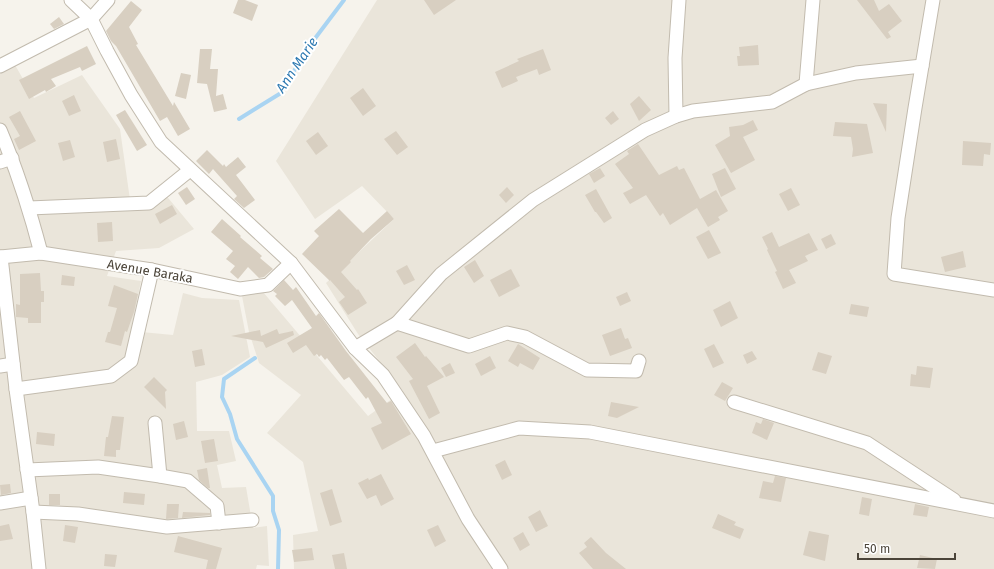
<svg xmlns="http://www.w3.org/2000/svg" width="994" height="569" viewBox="0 0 994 569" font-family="'Fira Sans',sans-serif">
<rect width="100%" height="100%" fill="#f6f3ec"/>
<g fill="#eae5da">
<path d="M377,0H994V569H294L293,535L318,531L303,462L267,433L301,395L259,363L249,332L242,296L263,292L368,416L403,391L358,334L326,283L394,219L362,186L315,219L276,161Z"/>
<path d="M15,65L34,98L82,75L120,129L131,207L164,193L194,229L159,248L116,251L107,276L141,281L131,331L173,335L183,293L202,298L239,300L250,357L222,375L196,382L197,431H229L236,461L217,465L222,488L246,487L253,528L267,526L269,566L257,565L256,569H0V73Z"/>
</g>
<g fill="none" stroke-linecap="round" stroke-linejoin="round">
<g stroke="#a9d4f2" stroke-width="4">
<path d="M239,119L281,93L307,49L344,0"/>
<path d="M255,358L224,379L222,397L230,414L237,439L273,496V511L279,530L278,569"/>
</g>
</g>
<g fill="#d8cfc1">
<path d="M238,0H245L258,5L252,21L233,13Z"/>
<path d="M424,0H456L434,15Z"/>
<path d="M857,0H874L879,11L889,4L902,21L888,32L891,37L887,39Z"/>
<path d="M131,1L142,10L129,27L138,44L136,45L173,106L174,102L190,129L178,136L167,117L160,121L116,46L111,41L106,31Z"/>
<path d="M59,17L64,24L54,29L50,24Z"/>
<path d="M758,45L759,65L738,66L737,56H740L739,47Z"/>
<path d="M87,46L96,64L82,71L80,67L51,79L56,86L46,92L45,90L29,99L19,80Z"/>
<path d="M200,49H212L210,69H218L216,96L223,94L227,109L214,112L207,84L197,83Z"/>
<path d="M543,49L551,70L539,75L537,69L516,77L518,81L502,88L495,72L519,61L517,59Z"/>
<path d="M181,73L191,75L186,99L175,96Z"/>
<path d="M363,88L376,106L363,116L350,98Z"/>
<path d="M74,95L81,111L69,116L62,101Z"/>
<path d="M639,96L651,110L639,121L630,104Z"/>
<path d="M873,103L887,104L886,132Z"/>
<path d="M125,110L147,145L137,151L116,115Z"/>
<path d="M20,111L36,141L19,150L14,139L20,136L9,117Z"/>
<path d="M613,111L619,119L611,125L605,118Z"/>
<path d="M753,120L758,130L743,137L755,160L731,173L715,145L730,136L729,127L743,125Z"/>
<path d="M835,122L867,124L873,153L852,157L853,149L851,137L833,136Z"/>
<path d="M396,131L408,147L397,155L384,139Z"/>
<path d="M318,132L328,146L316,155L306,141Z"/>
<path d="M116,139L120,159L107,162L103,142Z"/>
<path d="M70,140L75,157L63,161L58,143Z"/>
<path d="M963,141L991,143L990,155L984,154L983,166L962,165Z"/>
<path d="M638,144L659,175L677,166L679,170L684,168L700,199L716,190L728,211L718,217L720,220L708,227L697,208L670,225L663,213L660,216L646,195L630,204L623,193L633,188L615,164L629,154L627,151Z"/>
<path d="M207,150L223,166L224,164L226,167L238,157L246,167L236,175L255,200L244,208L234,199L237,196L213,169L209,174L196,161Z"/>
<path d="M600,168L605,176L594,183L589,174Z"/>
<path d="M725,168L736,189L721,197L712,174Z"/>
<path d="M187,187L195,199L186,205L178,193Z"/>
<path d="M507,187L514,195L506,203L499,195Z"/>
<path d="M791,188L800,205L788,211L779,194Z"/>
<path d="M596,189L612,218L604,223L596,212H595L585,195Z"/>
<path d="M172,205L177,214L160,224L155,214Z"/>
<path d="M339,209L363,233L387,211L394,219L371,239L350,261L351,262L341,272L357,290L358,289L367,303L348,315L339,302L345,297L330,280V281L302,254L319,236L314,231Z"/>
<path d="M222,219L241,236L240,237L262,256L260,258L273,269L264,277L259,278L248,267L238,279L230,272L235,266L226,259L233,251L211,232Z"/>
<path d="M112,222L113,241L98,242L97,223Z"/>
<path d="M709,230L721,253L708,259L696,237Z"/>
<path d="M772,232L779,247L809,233L818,250L805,256L808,261L789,270L796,283L783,289L775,272L777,271L767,250L768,249L762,237Z"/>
<path d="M831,234L836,244L826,249L821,239Z"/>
<path d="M963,251L966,267L945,272L941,257Z"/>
<path d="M475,260L484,276L474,283L464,267Z"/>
<path d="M407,265L415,280L404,285L396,271Z"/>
<path d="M511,269L520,286L499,297L490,280Z"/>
<path d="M40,273L41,291H44V302H41V323H28V318L16,317V304L20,305V274Z"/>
<path d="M62,275L75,277L74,286L61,285Z"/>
<path d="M284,280L293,290L296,287L316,316L319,313L346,351L387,403L391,401L411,434L382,450L371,428L382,423L368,397L366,399L349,377L344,380L327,358L325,360L321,355L319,357L317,354L314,356L306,345L293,353L287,343L312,328L292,300L285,306L275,296L277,294L273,291Z"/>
<path d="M114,285L138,294L134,312L127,332L125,331L121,346L105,342L108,332H110L117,308L108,306Z"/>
<path d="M627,292L631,301L620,306L616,297Z"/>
<path d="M730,301L738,318L721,327L713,310Z"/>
<path d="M851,304L869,307L867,317L849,314Z"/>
<path d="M621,328L625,339L628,338L632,348L610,356L602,335Z"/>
<path d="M277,329L279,334L293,331L294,335L266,348L263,342L231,336L260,330L261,336Z"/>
<path d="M415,343L425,357L426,356L444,377L427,386L440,413L429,419L409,381L413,379L396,357Z"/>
<path d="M518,344L540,358L533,370L520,363L518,367L508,361Z"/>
<path d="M714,344L724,363L713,368L704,349Z"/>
<path d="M202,349L205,365L195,367L192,351Z"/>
<path d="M752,351L757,359L747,364L743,355Z"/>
<path d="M818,352L832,356L826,374L812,370Z"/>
<path d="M490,356L496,368L481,376L475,364Z"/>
<path d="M450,363L455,373L446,377L441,368Z"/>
<path d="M917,366L933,368L930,388L910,386L911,374L916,375Z"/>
<path d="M154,377L167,390L165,392L166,409L144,387Z"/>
<path d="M722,382L733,388L725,401L714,395Z"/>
<path d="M611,402L639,407L617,418L608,416Z"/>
<path d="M112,416L124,417L120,450H116V457L104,456L106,437H108Z"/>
<path d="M763,419L774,423L767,440L752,433L756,422L761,424Z"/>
<path d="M184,421L188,437L176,440L173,424Z"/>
<path d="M37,432L55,434L54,446L36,444Z"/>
<path d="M214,439L218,461L205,463L201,441Z"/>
<path d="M505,460L512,475L502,480L495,465Z"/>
<path d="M207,468L210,488H208L199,480L197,470Z"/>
<path d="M381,474L394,499L381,506L376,495L367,499L358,483L368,478L369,480Z"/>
<path d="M775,476L786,478L781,502L759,498L763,481L773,483Z"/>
<path d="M10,484L11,493L1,495L0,485Z"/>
<path d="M332,489L342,522L330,526L320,493Z"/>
<path d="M124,492L145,494L144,505L123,503Z"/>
<rect x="49" y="494" width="11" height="11"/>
<path d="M862,497L872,499L869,516L859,514Z"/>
<path d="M167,504H179L178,518L166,519Z"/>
<path d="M915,504L929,507L927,517L913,515Z"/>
<path d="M540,510L548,526L536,532L528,517Z"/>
<path d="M183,512L210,513V515L182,518Z"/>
<path d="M718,514L736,522L734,525L744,529L740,539L712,528Z"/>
<path d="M9,524L13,539L0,541V526Z"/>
<path d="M65,525L78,527L75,543L63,541Z"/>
<path d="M438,525L446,541L435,547L427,530Z"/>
<path d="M809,531L829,535L825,561L803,555Z"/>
<path d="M523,532L530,545L520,551L513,538Z"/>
<path d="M178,536L222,548L216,569H206L208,560L174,552Z"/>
<path d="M591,537L606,553L626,569H593L579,553L587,547L584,543Z"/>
<path d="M312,548L314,560L294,562L292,550Z"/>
<path d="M344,553L347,569H335L332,555Z"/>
<path d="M105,554L117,555L115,567L104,566Z"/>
<path d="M920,555L937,559L935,569L917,568Z"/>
</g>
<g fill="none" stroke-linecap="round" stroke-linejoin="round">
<g stroke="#c2bbae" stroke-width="15">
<g id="minor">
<path d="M71,0L91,19L107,51L131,95L161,142L291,263L355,348L383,375L424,436L468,519L501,569"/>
<path d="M933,0L915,108L898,218L894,274L994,290"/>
<path d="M0,66L91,19L108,0"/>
<path d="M806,84L813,0"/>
<path d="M676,116L675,58L679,0"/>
<path d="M0,130C17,170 30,211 41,253"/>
<path d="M0,162L12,158"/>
<path d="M29,208L149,203L190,170"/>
<path d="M0,257L41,253L152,270L240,289L268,285L291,263"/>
<path d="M1,257L16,389L33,512L39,569"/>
<path d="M397,323L441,274L533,200L645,130L676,116L693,111L772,102L806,84L856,73L922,66"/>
<path d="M355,348L397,323L469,346L507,333L525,337L587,370L636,371L639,361"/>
<path d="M0,366L13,364"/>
<path d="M16,389L111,376L131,361L152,270"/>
<path d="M734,402L867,443L954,500"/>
<path d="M155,423L160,476"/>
<path d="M433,451L519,428L590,432L994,511"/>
<path d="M27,470L98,467L160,476L188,481L217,506L219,523"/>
<path d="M0,503L31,498"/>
<path d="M33,512L78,514L167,527L252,520"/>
</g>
</g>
<use href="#minor" stroke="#fff" stroke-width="13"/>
</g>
<g text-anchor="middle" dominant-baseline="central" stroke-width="4" stroke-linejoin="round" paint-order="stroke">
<g font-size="13" fill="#4b4439" stroke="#fff">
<text transform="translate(150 271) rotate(10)">Avenue Baraka</text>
</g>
<g font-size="14" font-style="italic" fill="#2e7ab2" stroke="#fff">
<text transform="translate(297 65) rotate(-56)">Ann Marie</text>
</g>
</g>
<path d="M858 553v6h97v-6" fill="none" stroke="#4b4439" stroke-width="2"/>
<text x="864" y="553" font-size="12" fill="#4b4439" stroke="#ffffff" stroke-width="3" paint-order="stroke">50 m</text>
</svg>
